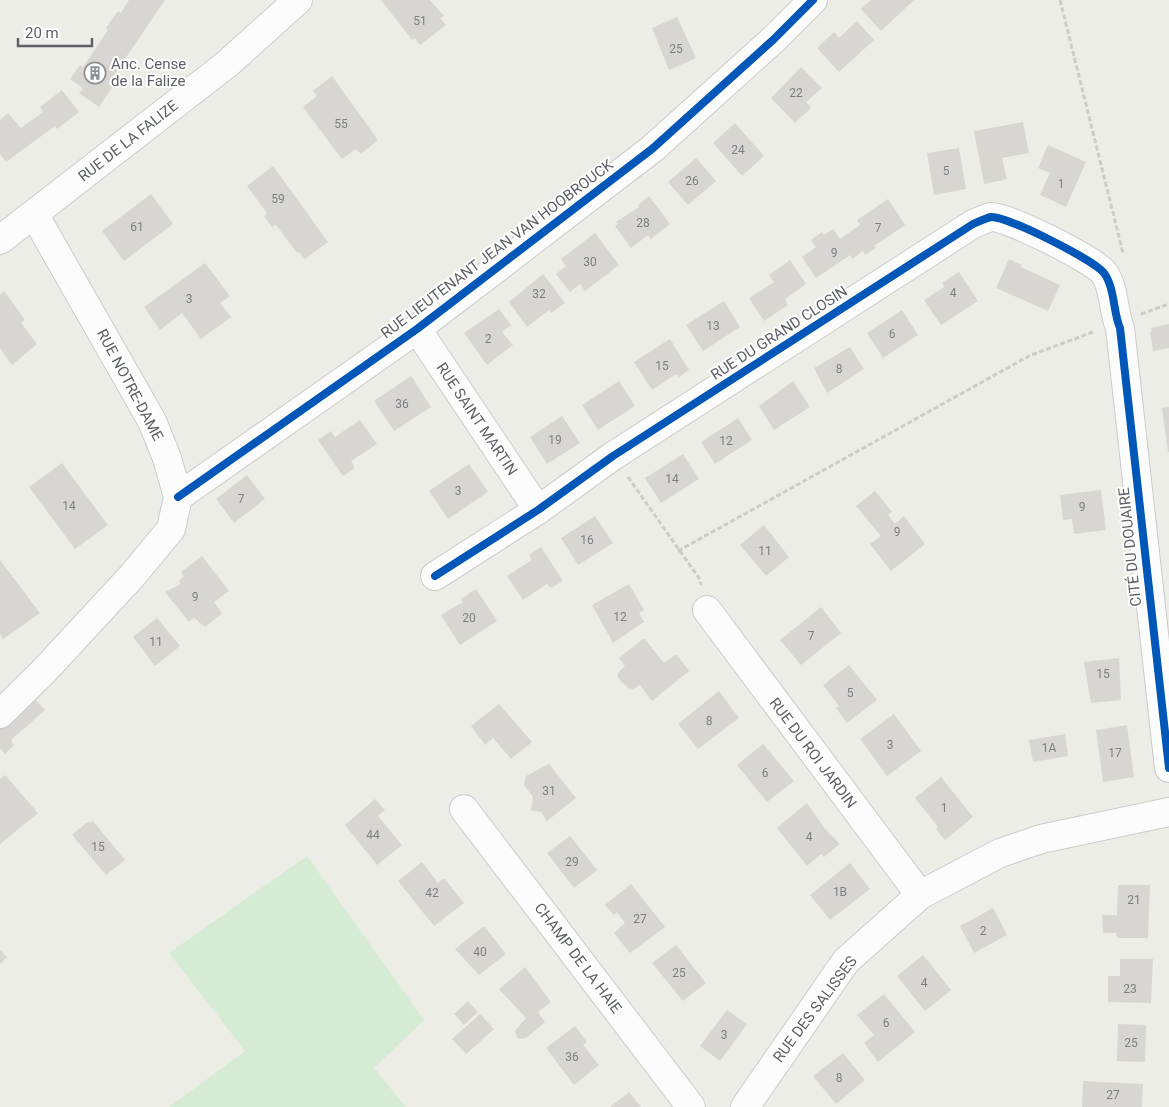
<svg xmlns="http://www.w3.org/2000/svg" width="1169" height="1107" viewBox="0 0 1169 1107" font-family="Roboto,sans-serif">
<rect width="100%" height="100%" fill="#edede8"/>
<path fill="#d5ebd3" d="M307,856L424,1020L374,1068L406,1107H169L245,1051L169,953Z"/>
<g fill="#d7d6d3">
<path d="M129,0H165L108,84L113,86L99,107L79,93L83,88L70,79L80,65L83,67L108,30L106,28L118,11L121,13Z"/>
<path d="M381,0H430L444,16L440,18L446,25L420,45L415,38L412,40Z"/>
<path d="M871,0H914L881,31L861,9Z"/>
<path d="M677,17L696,58L669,70L652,28Z"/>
<path d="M857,21L874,40L839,72L817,48L834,32L839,38Z"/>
<path d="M801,67L822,88L806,102L811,108L795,123L771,98Z"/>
<path d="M332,76L378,140L361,154L356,149L342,159L303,107L317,96L313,91Z"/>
<path d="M62,90L79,112L57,129L55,126L6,162L0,154V120L8,113L21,128L43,112L40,107Z"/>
<path d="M1023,122L1029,153L1002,158L1007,179L984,184L974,131Z"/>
<path d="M735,123L764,156L742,176L713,143Z"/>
<path d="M1048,145L1086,162L1066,207L1040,195L1050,173L1038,168Z"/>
<path d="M959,148L966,189L934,195L927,153Z"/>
<path d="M696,158L716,181L688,205L668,182Z"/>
<path d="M273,166L328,242L305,259L299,252L297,253L276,225L272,227L264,216L267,213L247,186Z"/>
<path d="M151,194L173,224L124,261L102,231Z"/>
<path d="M649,196L670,224L651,239L648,235L631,248L615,226L618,224L616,222L639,207L638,205Z"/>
<path d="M888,199L905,225L874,246L876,248L865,255L863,251L852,259L850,255L816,278L802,257L816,247L811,240L822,232L824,235L833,229L840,239L860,225L857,220Z"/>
<path d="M595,233L619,265L585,291L580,284L570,292L556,274L566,266L561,259Z"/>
<path d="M1009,259L1022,265L1021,267L1060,285L1048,311L996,288Z"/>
<path d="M790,260L806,284L785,299L788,305L764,321L749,298L774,282L769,275Z"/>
<path d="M205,263L230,296L220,303L231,317L201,339L182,313L160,330L144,307Z"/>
<path d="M959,272L978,301L941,325L924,300L944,287L942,283Z"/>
<path d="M543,274L565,303L551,313L549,310L527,327L509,302Z"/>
<path d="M4,291L25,320L21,323L37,344L12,365L0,348V295Z"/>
<path d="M724,301L740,327L703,351L686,325Z"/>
<path d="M499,309L511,325L502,332L513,345L487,365L464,333Z"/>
<path d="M902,310L918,335L883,358L867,333Z"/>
<path d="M1169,324V348L1153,351L1150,332L1152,331L1151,328Z"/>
<path d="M670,339L689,370L679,377L676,374L652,390L634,362Z"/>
<path d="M850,347L864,369L827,393L814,368Z"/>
<path d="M411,376L431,407L394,431L374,401Z"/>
<path d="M619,381L635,406L598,430L582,405Z"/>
<path d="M793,381L810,407L774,430L759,406Z"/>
<path d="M1169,407V452H1168L1162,408Z"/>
<path d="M562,416L580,443L547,464L530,437Z"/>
<path d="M738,418L752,440L715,464L701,442Z"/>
<path d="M360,420L377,444L351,461L355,468L343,476L318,440L331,431L335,437Z"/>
<path d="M683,454L699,479L661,503L645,478Z"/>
<path d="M62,463L108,525L75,549L29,487Z"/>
<path d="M469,464L488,492L448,519L429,491Z"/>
<path d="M247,475L265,499L234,523L216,499Z"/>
<path d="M1101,490L1106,530L1074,534L1072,519L1063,520L1060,495Z"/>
<path d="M875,491L892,512L888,515L895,524L904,516L925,544L891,571L870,544L881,536L856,506Z"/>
<path d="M595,516L613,543L578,565L561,538Z"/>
<path d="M764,525L789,557L766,576L740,545Z"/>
<path d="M541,547L563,581L551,588L547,584L523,600L507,576L532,560L529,555Z"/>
<path d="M202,556L229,591L214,602L222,613L205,627L194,618L189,622L165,592L181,584L179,581L184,576L181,572Z"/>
<path d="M0,560L40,613L3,639L0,634Z"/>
<path d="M629,584L644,610L639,613L644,622L613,643L592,605Z"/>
<path d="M476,589L497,621L460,645L441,615L463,602L461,599Z"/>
<path d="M821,607L841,633L801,665L780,640Z"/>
<path d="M157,618L180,646L155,666L133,637Z"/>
<path d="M644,638L664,663L676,654L689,671L652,701L640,685L633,689L628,688L618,678V673L625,666L619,658Z"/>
<path d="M1119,658L1121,700L1091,703L1084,662Z"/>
<path d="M849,665L877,700L847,723L836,708L839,706L823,685Z"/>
<path d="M719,691L739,718L698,749L678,724Z"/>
<path d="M31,695L45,710L11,740L14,745L5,754L0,748V725Z"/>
<path d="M499,704L532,742L511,759L493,738L485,745L471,726Z"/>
<path d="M894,714L921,751L887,776L860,739Z"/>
<path d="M1127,725L1134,777L1103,782L1096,730Z"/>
<path d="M1065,734L1068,756L1033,762L1029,740Z"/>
<path d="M763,744L794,781L767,802L737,765Z"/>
<path d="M549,764L576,798L547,821L541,812L531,810L533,797L524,785L526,776Z"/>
<path d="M5,775L38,813L0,844V779Z"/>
<path d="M941,777L973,817L945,840L936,829L938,827L915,798Z"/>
<path d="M375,799L385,810L378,816L402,845L377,865L345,825Z"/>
<path d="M807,803L825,829L840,844L824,857L821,854L807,866L777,828Z"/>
<path d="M93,821L125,860L106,875L72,835L86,823Z"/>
<path d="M570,836L597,870L574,888L547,853Z"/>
<path d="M422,862L438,883L444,878L464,903L434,926L398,881Z"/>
<path d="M850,863L870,889L830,920L810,895Z"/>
<path d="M631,884L665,927L630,953L614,933L625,923L617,912L614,915L605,905Z"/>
<path d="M1118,885H1150L1148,938H1117L1116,933H1103L1102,915H1117Z"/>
<path d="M993,908L1007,935L974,953L960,926Z"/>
<path d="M484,926L506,954L479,975L455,949Z"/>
<path d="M676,945L706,983L683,1001L652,963Z"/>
<path d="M0,950L7,957L0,964Z"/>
<path d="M923,955L951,990L925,1011L897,976Z"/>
<path d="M1120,959H1153L1151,1003L1108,1002V976H1120Z"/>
<path d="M525,967L551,1002L538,1012L545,1022L526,1038L521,1039L517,1038L515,1031L526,1018L499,989Z"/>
<path d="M884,994L915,1032L878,1062L864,1043L874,1035L857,1015Z"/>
<path d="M468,1001L478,1012L464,1025L454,1014Z"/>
<path d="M727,1010L747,1024L720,1061L700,1046Z"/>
<path d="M480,1014L494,1029L466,1054L452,1039Z"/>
<path d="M1118,1024L1146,1025L1145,1062L1117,1061Z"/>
<path d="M575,1026L587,1042L583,1045L599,1065L574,1085L546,1048Z"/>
<path d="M843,1053L865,1080L836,1104L813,1076Z"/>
<path d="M1083,1081L1143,1084L1142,1107H1082Z"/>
<path d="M629,1092L641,1107H610Z"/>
</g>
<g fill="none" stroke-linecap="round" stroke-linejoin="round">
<g stroke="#cbcbca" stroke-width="30">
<g id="minor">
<path d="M0,240L227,64L298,0"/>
<path d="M417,329L538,510"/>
<path d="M178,497L417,329L652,149L773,40L813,0"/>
<path d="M435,576L538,510L613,456L973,224C978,222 986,218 991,217C1007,216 1094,260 1104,273C1115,288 1113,312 1120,328L1169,768"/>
<path d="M707,610L920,895"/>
<path d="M0,714L43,672L132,576L171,529L178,497L167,458L152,421L34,214"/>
<path d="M464,809L691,1107"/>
<path d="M745,1107L846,961L920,895L1000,853L1041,839L1169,812"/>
</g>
</g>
<g stroke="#c9cecb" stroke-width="3" stroke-dasharray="5 2.5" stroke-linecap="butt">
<path d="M1060,0L1123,253"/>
<path d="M1141,314L1169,304"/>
<path d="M628,477L699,578L701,585"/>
<path d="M678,551L1029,356L1093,332"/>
</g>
<use href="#minor" stroke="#fcfcfc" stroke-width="28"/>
<g stroke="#fff" stroke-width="11">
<g id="cycleway">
<path d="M178,497L417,329L652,149L773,40L813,0"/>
<path d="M435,576L538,510L613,456L973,224C978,222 986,218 991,217C1007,216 1094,260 1104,273C1115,288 1113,312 1120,328L1169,768"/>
</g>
</g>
<use href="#cycleway" stroke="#0057b8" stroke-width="8"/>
</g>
<defs>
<g id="building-ring" transform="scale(1.125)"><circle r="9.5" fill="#fff" stroke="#8f9294" stroke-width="1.5"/><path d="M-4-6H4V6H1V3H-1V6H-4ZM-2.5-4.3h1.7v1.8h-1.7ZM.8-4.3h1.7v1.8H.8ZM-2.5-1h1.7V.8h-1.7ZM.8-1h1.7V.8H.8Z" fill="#8f9294"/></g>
</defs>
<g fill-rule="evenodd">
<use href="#building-ring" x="95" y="73"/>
</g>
<g text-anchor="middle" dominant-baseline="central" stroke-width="4" stroke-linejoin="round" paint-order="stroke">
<g font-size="12" fill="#7c7f82">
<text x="420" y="21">51</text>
<text x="676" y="49">25</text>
<text x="796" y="93">22</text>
<text x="341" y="124">55</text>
<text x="738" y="150">24</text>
<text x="946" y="171">5</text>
<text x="692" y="181">26</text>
<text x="1061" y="184">1</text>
<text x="278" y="199">59</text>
<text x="643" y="223">28</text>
<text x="137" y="227">61</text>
<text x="878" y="228">7</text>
<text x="834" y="253">9</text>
<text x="590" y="262">30</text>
<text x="953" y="293">4</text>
<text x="539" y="294">32</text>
<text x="189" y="299">3</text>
<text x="713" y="326">13</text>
<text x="892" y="334">6</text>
<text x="488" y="339">2</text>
<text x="662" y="366">15</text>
<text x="839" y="369">8</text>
<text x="402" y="404">36</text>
<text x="555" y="440">19</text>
<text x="726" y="441">12</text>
<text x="672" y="479">14</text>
<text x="458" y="491">3</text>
<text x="241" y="499">7</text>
<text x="69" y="506">14</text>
<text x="1082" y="507">9</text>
<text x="897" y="532">9</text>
<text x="587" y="540">16</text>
<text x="765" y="551">11</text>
<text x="195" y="597">9</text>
<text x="620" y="617">12</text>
<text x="469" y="618">20</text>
<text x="811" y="636">7</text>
<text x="156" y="642">11</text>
<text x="1103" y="674">15</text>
<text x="850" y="693">5</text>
<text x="709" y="721">8</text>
<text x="890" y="745">3</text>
<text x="1049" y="748">1A</text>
<text x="1115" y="753">17</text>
<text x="765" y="773">6</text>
<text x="549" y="791">31</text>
<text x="944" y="808">1</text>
<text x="373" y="835">44</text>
<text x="809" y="837">4</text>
<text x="98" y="847">15</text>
<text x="572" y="862">29</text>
<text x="840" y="892">1B</text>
<text x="432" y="893">42</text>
<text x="1134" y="900">21</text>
<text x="640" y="919">27</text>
<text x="983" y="931">2</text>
<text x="480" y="952">40</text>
<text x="679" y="973">25</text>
<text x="924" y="983">4</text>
<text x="1130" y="989">23</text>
<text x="886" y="1023">6</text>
<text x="724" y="1035">3</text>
<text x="1131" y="1043">25</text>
<text x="572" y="1057">36</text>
<text x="839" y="1078">8</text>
<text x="1113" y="1095">27</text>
</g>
<g font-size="15" fill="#5d6167" stroke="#fff" text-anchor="start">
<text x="111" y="64">Anc. Cense<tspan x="111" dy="17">de la Falize</tspan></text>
</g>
<g font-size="15" fill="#5d6167" stroke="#fff">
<text transform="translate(128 141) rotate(-38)">RUE DE LA FALIZE</text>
<text transform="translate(497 249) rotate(-37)">RUE LIEUTENANT JEAN VAN HOOBROUCK</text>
<text transform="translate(779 333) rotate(-33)">RUE DU GRAND CLOSIN</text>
<text transform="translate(130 385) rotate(62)">RUE NOTRE-DAME</text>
<text transform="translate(477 419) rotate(56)">RUE SAINT MARTIN</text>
<text transform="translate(1130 547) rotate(-96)">CITÉ DU DOUAIRE</text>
<text transform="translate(813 753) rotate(53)">RUE DU ROI JARDIN</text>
<text transform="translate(578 958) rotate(53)">CHAMP DE LA HAIE</text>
<text transform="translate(815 1009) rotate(-53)">RUE DES SALISSES</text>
</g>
</g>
<path d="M18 38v8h74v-8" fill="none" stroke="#5d6167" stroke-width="2.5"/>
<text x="25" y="38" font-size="15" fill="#5d6167" stroke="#ffffff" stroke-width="4" paint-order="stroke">20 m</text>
</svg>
